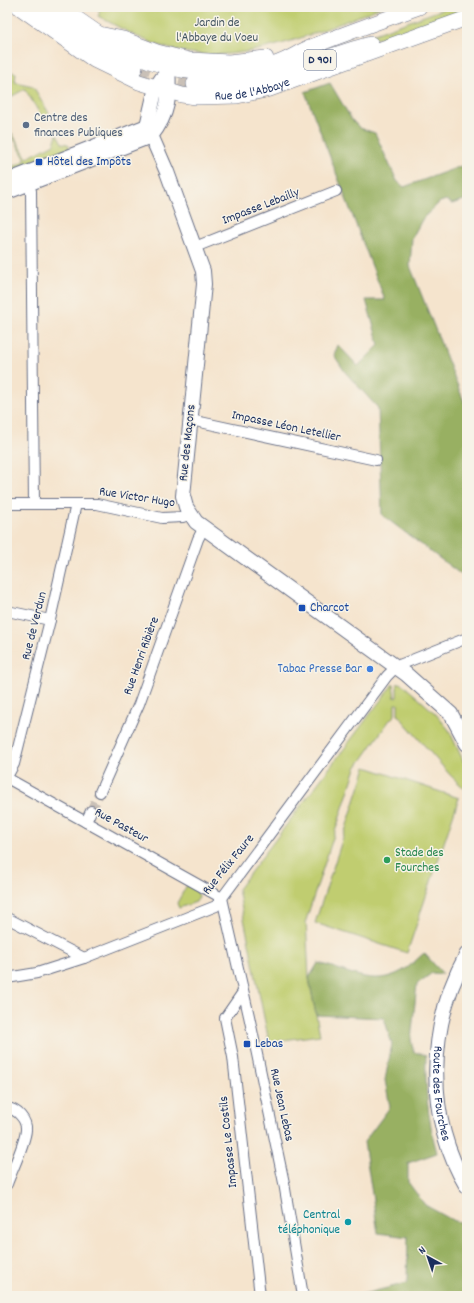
<svg xmlns="http://www.w3.org/2000/svg" width="474" height="1303" font-family="Dekko,sans-serif">
<style>
.green{fill:#c0cd6f;stroke:#6e7e66}
.forest{fill:#98b062;stroke:#5a7060}
.lines{fill:none;stroke-linecap:round;stroke-linejoin:round}
.street-tunnel{stroke:#c9c0b7;stroke-width:10;stroke-dasharray:10 5;stroke-linecap:butt}
.primary-tunnel{stroke:#c9c0b7;stroke-width:15;stroke-dasharray:15 8;stroke-linecap:butt}
.street-casing{stroke:#676e85;stroke-width:12}
.secondary-casing{stroke:#676e85;stroke-width:16}
.primary-casing{stroke:#676e85;stroke-width:16}
.street{stroke:#fff;stroke-width:10}
.secondary{stroke:#fff;stroke-width:14}
.primary{stroke:#fff;stroke-width:15}
.service-dot{fill:#5c6f8a;stroke:#f7f3e8;stroke-width:1.5}
.transit-dot{fill:#1a4fb4;stroke:#f7f3e8;stroke-width:1.5}
.shop-dot{fill:#3f7fe0;stroke:#f7f3e8;stroke-width:1.5}
.leisure-dot{fill:#2e9e5b;stroke:#f7f3e8;stroke-width:1.5}
.culture-dot{fill:#0f9aa8;stroke:#f7f3e8;stroke-width:1.5}
.labels{text-anchor:middle;dominant-baseline:central;stroke-width:3;stroke-linejoin:round;paint-order:stroke}
.shield{fill:#f7f3e8;stroke:#5d6a87;stroke-width:1}
.shield-label{font-size:12px;font-weight:bold;fill:#1b2f5e}
.park-label{font-size:13px;fill:#445662;stroke:#f7f3e8}
.street-label{font-size:13px;fill:#1b2f5e;stroke:#f7f3e8}
.service-label{font-size:13px;fill:#4e5e75;stroke:#f7f3e8;text-anchor:start}
.transit-label{font-size:13px;fill:#164399;stroke:#f7f3e8;text-anchor:start}
.shop-label{font-size:13px;fill:#366cbe;stroke:#f7f3e8;text-anchor:end}
.leisure-label{font-size:13px;fill:#27864d;stroke:#f7f3e8;text-anchor:start}
.culture-label{font-size:13px;fill:#0d838f;stroke:#f7f3e8;text-anchor:end}
</style>
<rect width="100%" height="100%" fill="#f7f3e8"/>
<filter id="ink" filterUnits="userSpaceOnUse"><feTurbulence type="fractalNoise" baseFrequency=".025" numOctaves="2"/><feDisplacementMap in="SourceGraphic" scale="8" xChannelSelector="R" yChannelSelector="G"/><feConvolveMatrix kernelMatrix="1 2 1 2 8 2 1 2 1" color-interpolation-filters="sRGB"/></filter>
<filter id="wash" filterUnits="userSpaceOnUse"><feTurbulence type="fractalNoise" baseFrequency=".012" numOctaves="4" result="noise"/><feDisplacementMap in="SourceGraphic" scale="16" xChannelSelector="R" yChannelSelector="G"/><feGaussianBlur stdDeviation="0.9" result="paint"/><feColorMatrix in="noise" values="0 0 0 0 0 0 0 0 0 0 0 0 0 0 0 0 0 1.4 0 .05"/><feComposite in="paint" operator="in"/></filter>
<g filter="url(#wash)">
<rect width="100%" height="100%" fill="#f5e4cd"/>
<!-- green -->
<g class="green">
<path d="M96,7H382C320,31 246,66 179,51C150,45 124,30 98,16L100,12Z"/>
<path d="M449,7H467V9L427,25L358,44V40Z"/>
<path d="M7,71L16,73L15,82L33,86L50,115L43,119L25,89L7,99Z"/>
<path d="M12,133L27,158L54,144L57,134L62,143L68,144L70,148L7,172V170L26,160L11,134Z"/>
<path d="M401,683L435,713L449,730L467,769V791L450,775L398,715V704H395V715L389,721L356,768L306,920L309,978L320,1035L269,1042L238,889L393,684L395,698L397,697V684Z"/>
<path d="M366,767L459,798L407,953L315,923Z"/>
<path d="M187,885L196,890L199,896L196,902L179,908L177,903Z"/>
</g>
<!-- forest -->
<g class="forest">
<path d="M330,83L352,120L360,128L375,133L397,181L404,187L467,164V199L452,204L446,200L440,202L423,218L412,238L410,266L467,409V579L382,515L378,408L345,372L334,355L338,345L358,366L379,345L366,300H385L305,92Z"/>
<path d="M424,953L443,974L432,973L417,984L411,1040L414,1052L426,1055C425,1089 428,1120 437,1153L408,1163V1182L425,1205L454,1221L467,1223V1296H355L407,1283L408,1237L378,1233L364,1142L390,1107L385,1080L392,1044L384,1018L316,1015L309,978L318,963C348,970 372,988 402,971C410,967 417,959 424,953Z"/>
</g>
</g>
<g filter="url(#ink)">
<g class="lines">
<!-- street-tunnel -->
<path class="street-tunnel" d="M91,811L100,792"/>
<!-- primary-tunnel -->
<path class="primary-tunnel" d="M135,68L171,80L194,84"/>
<defs>
<g id="street">
<path d="M28,183L31,191L34,504"/>
<path d="M195,247L336,191"/>
<path d="M191,420L376,460"/>
<path d="M7,504H97L162,518L183,517L189,514"/>
<path d="M7,611L50,620"/>
<path d="M7,777L14,764L50,620L76,504"/>
<path d="M7,778L222,898"/>
<path d="M100,792L139,704L198,539L204,527"/>
<path d="M86,822L91,811"/>
<path d="M222,898L249,1016L284,1183L303,1296"/>
<path d="M7,918L84,958"/>
<path d="M7,978L37,973L84,958L216,906L387,676L397,666L467,638"/>
<path d="M243,992L225,1018L233,1057L260,1296"/>
<path d="M7,1108C17,1109 27,1120 26,1130C25,1144 12,1170 7,1184"/>
</g>
<g id="secondary">
<path d="M147,126L167,172L203,271L204,284L183,496L186,507L196,522L406,674L451,714L467,744"/>
<path d="M147,126L156,87L162,78"/>
<path d="M7,181L147,126"/>
<path d="M7,192L151,136C169,114 170,95 168,68"/>
<path id="s1" d="M467,954C428,1024 424,1116 467,1187"/>
</g>
<g id="primary">
<path id="s2" d="M19,7L94,60L139,82L182,95L196,97L237,96L270,89L467,18"/>
<path d="M39,7L96,49L135,68"/>
<path d="M60,7L99,34L123,39L157,52L189,60L229,62L266,58"/>
<path d="M99,34C150,70 217,86 278,63C289,59 299,52 311,47C346,33 383,20 419,7"/>
<path d="M194,84C212,85 231,86 249,82C291,73 330,54 371,44"/>
</g>
</defs>
<!-- street casing -->
<use href="#street" class="street-casing"/>
<!-- secondary casing -->
<use href="#secondary" class="secondary-casing"/>
<!-- primary casing -->
<use href="#primary" class="primary-casing"/>
<!-- street -->
<use href="#street" class="street"/>
<!-- secondary -->
<use href="#secondary" class="secondary"/>
<!-- primary -->
<use href="#primary" class="primary"/>
</g>
</g>
<!-- markers -->
<circle class="service-dot" cx="26" cy="125" r="4"/>
<g class="transit-dot">
<rect x="35" y="158" width="8" height="8" rx="2"/>
<rect x="298" y="604" width="8" height="8" rx="2"/>
<rect x="243" y="1040" width="8" height="8" rx="2"/>
</g>
<circle class="shop-dot" cx="370" cy="669" r="4"/>
<circle class="leisure-dot" cx="387" cy="860" r="4"/>
<circle class="culture-dot" cx="348" cy="1222" r="4"/>
<g class="labels">
<!-- shield labels -->
<rect class="shield" x="304" y="50" width="32" height="20" rx="3"/>
<g class="shield-label">
<text x="320" y="60">D 901</text>
</g>
<!-- park labels -->
<g class="park-label">
<text x="217" y="23">Jardin de<tspan x="217" dy="15">l'Abbaye du Voeu</tspan></text>
</g>
<!-- street labels -->
<g class="street-label">
<text stroke="none"><textPath href="#s2" startOffset="258">Rue de l'Abbaye</textPath></text>
<text transform="translate(261 207) rotate(-21)">Impasse Lebailly</text>
<text transform="translate(286 427) rotate(12)">Impasse Léon Letellier</text>
<text transform="translate(188 443) rotate(-84)">Rue des Maçons</text>
<text transform="translate(137 498) rotate(9)">Rue Victor Hugo</text>
<text transform="translate(35 626) rotate(-76)">Rue de Verdun</text>
<text transform="translate(142 656) rotate(-70)">Rue Henri Ribière</text>
<text transform="translate(121 826) rotate(29)">Rue Pasteur</text>
<text transform="translate(229 865) rotate(-51)">Rue Félix Faure</text>
<text stroke="none"><textPath href="#s1" startOffset="145">Route des Fourches</textPath></text>
<text transform="translate(281 1105) rotate(78)">Rue Jean Lebas</text>
<text transform="translate(229 1142) rotate(-96)">Impasse Le Costils</text>
</g>
<!-- service labels -->
<g class="service-label">
<text x="34" y="118">Centre des<tspan x="34" dy="15">finances Publiques</tspan></text>
</g>
<!-- transit labels -->
<g class="transit-label">
<text x="47" y="162">Hôtel des Impôts</text>
<text x="310" y="608">Charcot</text>
<text x="255" y="1044">Lebas</text>
</g>
<!-- shop labels -->
<g class="shop-label">
<text x="362" y="669">Tabac Presse Bar</text>
</g>
<!-- leisure labels -->
<g class="leisure-label">
<text x="395" y="853">Stade des<tspan x="395" dy="15">Fourches</tspan></text>
</g>
<!-- culture labels -->
<g class="culture-label">
<text x="340" y="1215">Central<tspan x="340" dy="15">téléphonique</tspan></text>
</g>
</g>
<!-- margin -->
<rect width="474" height="1303" fill="none" stroke="#f7f3e8" stroke-width="24"/>
<!-- north arrow -->
<g transform="translate(428 1257) rotate(320)" stroke="#f7f3e8" stroke-width="3" paint-order="stroke">
<path d="M0-3L7 15L0 10L-7 15Z" fill="#1b2f5e"/>
<text y="-6" font-size="11" font-weight="bold" text-anchor="middle" fill="#1b2f5e">N</text>
</g>
</svg>
